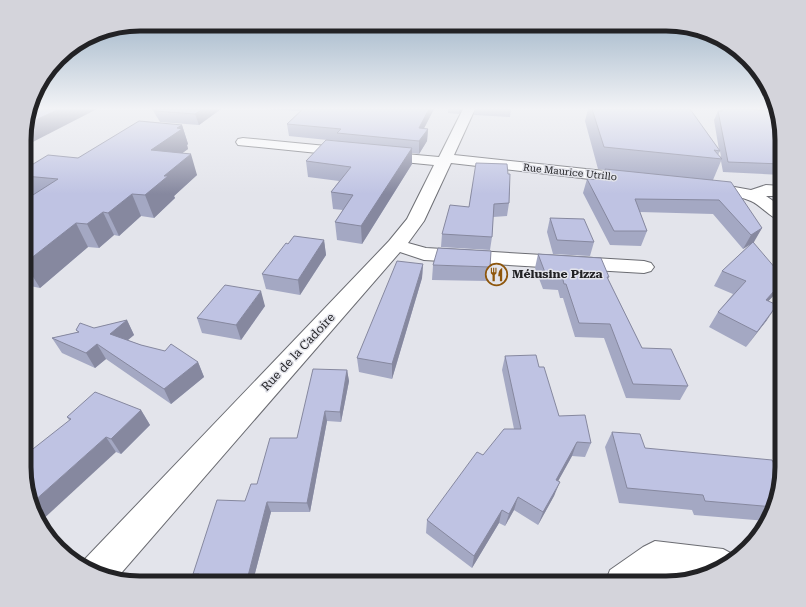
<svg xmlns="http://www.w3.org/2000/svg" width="806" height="607" font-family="'Roboto Serif',serif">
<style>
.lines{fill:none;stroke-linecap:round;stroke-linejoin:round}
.minor-casing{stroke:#6b6c72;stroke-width:2}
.minor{fill:#fff;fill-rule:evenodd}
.wall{fill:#a4a8c3;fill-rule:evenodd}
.shaded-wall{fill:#86889f}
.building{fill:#bfc3e3;stroke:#86889f}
.labels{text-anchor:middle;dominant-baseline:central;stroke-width:3;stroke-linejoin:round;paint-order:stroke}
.far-street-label{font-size:10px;fill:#222225;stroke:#e3e4eb}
.poi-label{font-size:12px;font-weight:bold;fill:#222225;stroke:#e3e4eb;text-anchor:start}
.street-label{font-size:12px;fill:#222225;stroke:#e3e4eb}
.rim{fill:none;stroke:#222225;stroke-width:5}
</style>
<rect width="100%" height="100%" fill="#e3e4eb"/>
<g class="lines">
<defs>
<g id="minor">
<path d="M463,109H475L454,155L633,174L639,176L641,179L639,182L633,184L451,163L424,221L408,243L426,248L644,261L651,263L654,267L651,271L644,273L424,260L400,252L116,579L96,574L82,565L83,561L389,241L407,219L434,165L383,160L378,159L376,156L378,153L383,152L439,157Z"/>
<path d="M243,138L347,148L352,149L354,152L352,155L347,156L238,145L236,142L238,139Z"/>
<path d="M707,182L751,190L766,185L782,186V196H766L782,207V221C770,218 762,206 751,201C735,194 718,194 701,190L699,187L701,184Z"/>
<path d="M655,541L723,549L736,556L717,571L680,580L660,577L653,583H605L610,570L643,547Z"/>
</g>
</defs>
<!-- minor casing -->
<use href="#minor" class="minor-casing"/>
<!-- minor -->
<use href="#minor" class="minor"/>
</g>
<!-- wall -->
<g class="wall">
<path d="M152,109H221L199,125L160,122Z"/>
<path d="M263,109H434L424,128L428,129L427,141L419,154L412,153V164L362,244L337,240L335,222L343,210L333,209L331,192L339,181L308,177L306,161L337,141L289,136L287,124L300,111Z"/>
<path d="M448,109H462L459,114L448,113Z"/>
<path d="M475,109H511L510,117L474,115Z"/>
<path d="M588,109H690L719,150L714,120L718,111H719L721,109H748L782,140V175L723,172L721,161L713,180L762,228L753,242L775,294L768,301L767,320L746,347L709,327L718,312L733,294L714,286L722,271L752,243L743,249L713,214L640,212L647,231L641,246L610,245L583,193L587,179L602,180L605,170L598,169L585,121ZM720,151L721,157L718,155Z"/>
<path d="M752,109H775V111Z"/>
<path d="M182,125L188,144L187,145L188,149L182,153L197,175L174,196L175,198L154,218L141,216L119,236L114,235L99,248L88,247L40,288L25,285V200L29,197H26L25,194V169L78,158Z"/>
<path d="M508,174L509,203L507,216L493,217L492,237L490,250L441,247L442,234L469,207Z"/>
<path d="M550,218L594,242L590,256L553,254L547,232Z"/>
<path d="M324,240L326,255L300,295L266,289L262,274L288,244Z"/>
<path d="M538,254L609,277L608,279L642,348L688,386L680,400L626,398L604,338L575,337L563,298H560L558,290L543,289L535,268Z"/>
<path d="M423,264L422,278L392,379L359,372L357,358Z"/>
<path d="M433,265L490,267L488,281L432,280Z"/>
<path d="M265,306L241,340L202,333L197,318Z"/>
<path d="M127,320L134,335L128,340L141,345L198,362L204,377L171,404L106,359L95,368L62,353L52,338L78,332L76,330L94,328Z"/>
<path d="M505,356L539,367L559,416L591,443L585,457L572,456L558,481L554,496L538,525L514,510L505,526L499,523L472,568L426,533L427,520L483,455L514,429L502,370Z"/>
<path d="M347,370L349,381L341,422L327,421L310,512H271L254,577L197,580L193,574L257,484L297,438Z"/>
<path d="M141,410L150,425L121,454L116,452L69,420L67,417Z"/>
<path d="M612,432L645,448L781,477L773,512L767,521L694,515L692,510L619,503L605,447Z"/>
</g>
<!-- shaded-wall -->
<g class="shaded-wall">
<path d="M59,109H97L25,146V125Z"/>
<path d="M203,109H221L199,125L195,114Z"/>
<path d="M429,109H434L418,140L419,128Z"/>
<path d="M459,109H462L459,114Z"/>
<path d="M182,125L188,144L187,145L188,149L158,171L151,150L177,128Z"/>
<path d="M428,129L427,141L419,154V141Z"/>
<path d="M412,148V164L362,244L361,226Z"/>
<path d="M191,154L197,175L174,196L175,198L154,218L145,195L164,176Z"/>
<path d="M132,194L141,216L119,236L108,213Z"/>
<path d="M103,212L114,235L99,248L87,224Z"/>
<path d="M76,223L88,247L40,288L25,264V263Z"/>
<path d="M762,228L754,242L743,249L751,235Z"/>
<path d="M324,240L326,255L300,295L298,280Z"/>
<path d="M423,264L422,278L392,379V364Z"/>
<path d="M782,282V283L775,294L756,315L766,300Z"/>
<path d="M261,291L265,306L241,340L236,325Z"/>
<path d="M777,305L767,320L746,347L757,332Z"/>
<path d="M127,320L134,335L118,348L110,334Z"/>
<path d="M97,344L106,359L95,368L86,353Z"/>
<path d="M198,362L204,377L171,404L164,389Z"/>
<path d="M347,370L349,381L341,422L340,412Z"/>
<path d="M141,410L150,425L121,454L111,439Z"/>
<path d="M325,411L327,421L310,512L307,503Z"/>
<path d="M106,437L116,452L39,523L36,519L32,503Z"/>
<path d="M577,442L572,456L551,494L556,480Z"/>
<path d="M560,482L554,496L538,525L543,512Z"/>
<path d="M518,497L514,510L505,526L509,514Z"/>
<path d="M267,502L271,512L254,577L257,583H251L248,576Z"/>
<path d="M502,510L499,523L472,568L474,556Z"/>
</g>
<!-- building -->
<g class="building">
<path d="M30,109H59L25,125Z"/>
<path d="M155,109H203L195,114L156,111Z"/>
<path d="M303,109H429L419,128L428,129L419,141L337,133L341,129L287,124Z"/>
<path d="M592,109H690L720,151L714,150L722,159L604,147Z"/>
<path d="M722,109H748L776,112L782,140V164L728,162L718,111H722Z"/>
<path d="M139,121L182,125L177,128L182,129L151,150L191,154L164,176H168L145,195L132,194L108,213L103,212L87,224L76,223L25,263V200L58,179L25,176V169L48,155L78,158Z"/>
<path d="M326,140L412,148L361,226L335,222L353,195L331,192L351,167L306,161Z"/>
<path d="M476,163L507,164L508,174H510L509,203L494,204L492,237L442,234L450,205L469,207Z"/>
<path d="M605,169L731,182L762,228L751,235L719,200L635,199L647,231H614L587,179L613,180L607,174Z"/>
<path d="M550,218L584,219L594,242L557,240Z"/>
<path d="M294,236L324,240L298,280L262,274L286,243L288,244Z"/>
<path d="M753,242L782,276V282L766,300L777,305L757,332L718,312L746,281L722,271Z"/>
<path d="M438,248L491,251L490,267L433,265Z"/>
<path d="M538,254L601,258L609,277H607L642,348L671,349L688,386L633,384L610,324L579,323L566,284H564L562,276L546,275Z"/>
<path d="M397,261L423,264L392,364L357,358Z"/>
<path d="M225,285L261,291L236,325L197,318Z"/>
<path d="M127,320L110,334L141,345L165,351L171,344L198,362L164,389L97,344L86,353L52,338L79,332L76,330L80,323L94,328Z"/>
<path d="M536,355L539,367H544L559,416L585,415L591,443L577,442L556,480L560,482L543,512L518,497L509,514L502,510L474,556L427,520L477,452L483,455L504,429H521L505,356Z"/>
<path d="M313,369L347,370L340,412L325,411L307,503L267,502L248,576H253L252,583H196L199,574H193L217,500L245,501L251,484H257L270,438H297Z"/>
<path d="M95,392L141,410L111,439L106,437L32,503L24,475V456L71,419L67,417Z"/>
<path d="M612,432L640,434L645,448L772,460L781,477L774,507L705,501L703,495L627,488Z"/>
</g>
<!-- sky -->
<linearGradient id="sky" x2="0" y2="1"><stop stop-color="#97aec3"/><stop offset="0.56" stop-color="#f2f3f6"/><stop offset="1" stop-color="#f2f3f6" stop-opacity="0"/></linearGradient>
<rect width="806" height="194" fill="url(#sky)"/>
<!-- icons -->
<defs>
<symbol id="restaurant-ring" viewBox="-11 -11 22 22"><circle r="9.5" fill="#e3e4eb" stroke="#8e560c" stroke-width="1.5"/><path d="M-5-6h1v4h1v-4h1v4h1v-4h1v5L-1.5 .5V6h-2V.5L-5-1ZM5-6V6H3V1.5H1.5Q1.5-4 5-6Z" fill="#8e560c"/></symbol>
</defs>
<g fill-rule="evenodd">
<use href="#restaurant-ring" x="484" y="262" width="25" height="25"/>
</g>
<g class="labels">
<!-- far-street labels -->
<g class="far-street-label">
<text transform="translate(570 172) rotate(6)">Rue Maurice Utrillo</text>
</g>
<!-- poi labels -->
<g class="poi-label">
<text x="512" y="274">Mélusine Pizza</text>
</g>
<!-- street labels -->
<g class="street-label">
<text transform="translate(298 352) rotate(-47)">Rue de la Cadoire</text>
</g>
</g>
<!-- crop -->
<path d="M0 0H806V607H0ZM140 31H666A109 109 0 0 1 775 140V467A109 109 0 0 1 666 576H140A109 109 0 0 1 31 467V140A109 109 0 0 1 140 31Z" fill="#d4d4db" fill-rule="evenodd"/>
<path class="rim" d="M140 31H666A109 109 0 0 1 775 140V467A109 109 0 0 1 666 576H140A109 109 0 0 1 31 467V140A109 109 0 0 1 140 31Z"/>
</svg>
